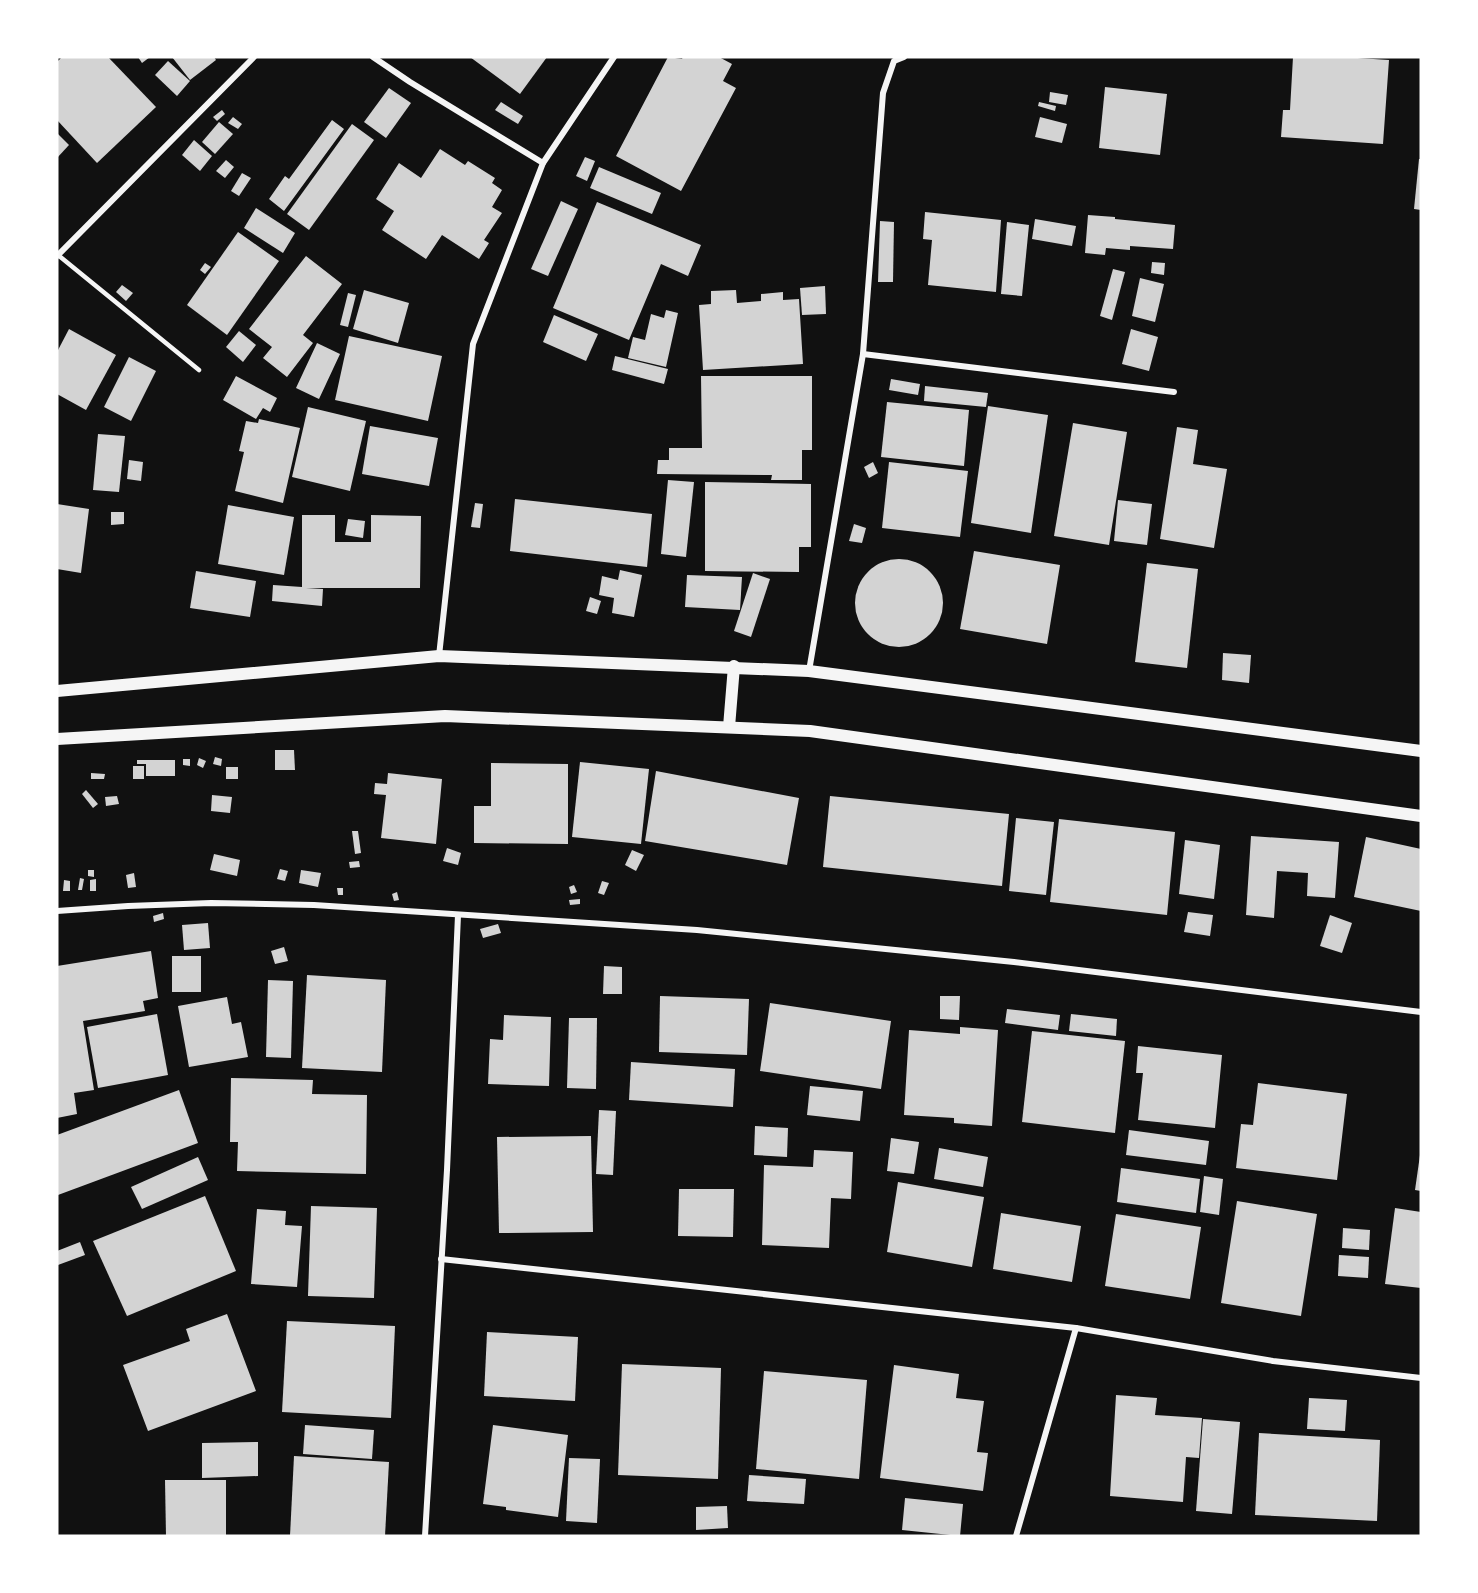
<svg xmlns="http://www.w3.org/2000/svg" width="1478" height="1593" font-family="Arial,sans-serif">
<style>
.building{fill:#d3d3d3}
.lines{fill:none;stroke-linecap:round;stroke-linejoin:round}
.service{stroke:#f5f5f5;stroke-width:4.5}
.minor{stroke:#f5f5f5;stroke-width:6}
.secondary{stroke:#f5f5f5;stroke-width:12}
</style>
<rect width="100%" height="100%" fill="#111"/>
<!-- building -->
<g class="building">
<path d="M62,57H108L156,107L97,163L57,120V62Z"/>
<path d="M138,57H150L142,63Z"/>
<path d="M172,57H214L216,60L190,80Z"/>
<path d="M470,57H547L520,94Z"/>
<path d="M668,57L682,59L683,57H719L732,64L723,81L736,88L681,191L616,156Z"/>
<path d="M1293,57H1342L1389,60L1383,144L1281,137L1283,110H1290Z"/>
<path d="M168,61L190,81L177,96L155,75Z"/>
<path d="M1105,87L1167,94L1160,155L1099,148Z"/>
<path d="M389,88L411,103L386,138L364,122Z"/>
<path d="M1050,92L1068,95L1066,105L1049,102Z"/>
<path d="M501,102L523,116L518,124L495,110Z"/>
<path d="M1039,102L1056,106L1055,111L1038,106Z"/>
<path d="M222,110L225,114L217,121L213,117Z"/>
<path d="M233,117L242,124L238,129L228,123Z"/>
<path d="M1040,117L1067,124L1062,143L1035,137Z"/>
<path d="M332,120L344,129L284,211L269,199L285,176L289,179Z"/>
<path d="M219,122L233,134L215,154L202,142Z"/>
<path d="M352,124L374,140L309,230L287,214Z"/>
<path d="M57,133L69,145L57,158Z"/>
<path d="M194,140L212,156L200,171L182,155Z"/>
<path d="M440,149L465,165L468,161L495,178L492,183L502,190L492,207L502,213L484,240L489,243L479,259L442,235L426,259L382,230L394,211L376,199L399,163L421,178Z"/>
<path d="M585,157L595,161L587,181L576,176Z"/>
<path d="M1419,159H1421V210L1414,209Z"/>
<path d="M226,160L234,167L225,178L216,171Z"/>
<path d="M599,167L661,193L652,214L590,188Z"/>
<path d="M242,173L251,178L239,196L231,191Z"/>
<path d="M561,201L578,209L548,276L531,269Z"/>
<path d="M597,202L701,245L688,276L661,264L629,340L553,308Z"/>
<path d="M256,208L295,233L283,253L244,228Z"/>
<path d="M925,212L1001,220L996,292L928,285L932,240L923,239Z"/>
<path d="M1088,215L1115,217V219L1175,225L1173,249L1130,246V250L1106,248L1105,255L1085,253Z"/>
<path d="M1035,219L1076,226L1072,246L1032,239Z"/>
<path d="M880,221L894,222L893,282H878Z"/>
<path d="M1007,222L1029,225L1022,296L1001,294Z"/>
<path d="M238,232L279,261L227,335L187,305Z"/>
<path d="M306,256L342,284L303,335L313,343L287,377L263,358L272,347L249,329Z"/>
<path d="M1152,262L1165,263L1164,275L1151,273Z"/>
<path d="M205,263L211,267L205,274L200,270Z"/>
<path d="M1113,269L1125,272L1112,320L1100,316Z"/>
<path d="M1140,278L1164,284L1155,322L1132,316Z"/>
<path d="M122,285L133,293L126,301L116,292Z"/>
<path d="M825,286L826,314L802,315L800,288Z"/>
<path d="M364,290L409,303L398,343L353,329Z"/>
<path d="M736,290L737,303L761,301V294L783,292V300L799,299L803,364L703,370L699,305L711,304V291Z"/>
<path d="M348,293L356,295L348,327L340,325Z"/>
<path d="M666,310L678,313L666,367L628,358L633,337L645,340L651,314L664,318Z"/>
<path d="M554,315L598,334L586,361L543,342Z"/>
<path d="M69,329L116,355L86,410L57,394V352Z"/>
<path d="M1131,329L1158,337L1149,371L1122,364Z"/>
<path d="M239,331L256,345L243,362L226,347Z"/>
<path d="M349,336L442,356L428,421L335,400Z"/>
<path d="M317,343L340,354L319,399L296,388Z"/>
<path d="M615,356L668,369L664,384L612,370Z"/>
<path d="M129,357L156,371L131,421L104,407Z"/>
<path d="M236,376L277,398L270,412L263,408L256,419L223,400Z"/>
<path d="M701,376H812V450H802V480H771L772,475L657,474L658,460H669V448H702Z"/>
<path d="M891,379L920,384L918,395L889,390Z"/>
<path d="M925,386L988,393L986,407L924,401Z"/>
<path d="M887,402L969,410L964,466L881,457Z"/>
<path d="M988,406L1048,415L1031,533L971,523Z"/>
<path d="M308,407L366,421L350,491L292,477Z"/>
<path d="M259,419L300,428L283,503L235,491L244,452L239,451L246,421L258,423Z"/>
<path d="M1073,423L1127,432L1109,545L1054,536Z"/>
<path d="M370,426L438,438L429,486L362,474Z"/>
<path d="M1177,427L1198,430L1193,464L1227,469L1214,548L1160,539Z"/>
<path d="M98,434L125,436L119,492L93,490Z"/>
<path d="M129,460L143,462L141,481L127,479Z"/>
<path d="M873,462L878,473L869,478L864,467Z"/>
<path d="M889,462L968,471L960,537L882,528Z"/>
<path d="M668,480L694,482L686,557L661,554Z"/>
<path d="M705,482L811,484V547H799V572L705,571Z"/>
<path d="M515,499L652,514L647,567L510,551Z"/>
<path d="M1118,500L1152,504L1147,545L1114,541Z"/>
<path d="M475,503L483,504L480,528L471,527Z"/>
<path d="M57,504L89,509L81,573L57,569Z"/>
<path d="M228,505L294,517L284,575L218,564Z"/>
<path d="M111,512H124V524L111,525Z"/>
<path d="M302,515H335V542H371V515L421,516L420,588H306L323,589L322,606L272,601L273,585L302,587Z"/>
<path d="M348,519L365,521L363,538L345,535Z"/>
<path d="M854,524L866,528L862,543L849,541Z"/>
<path d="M974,551L1060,565L1047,644L960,629Z"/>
<circle cx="899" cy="603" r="44"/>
<path d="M1147,563L1198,569L1187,668L1135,662Z"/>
<path d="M620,570L642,575L634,617L612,613L614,598L599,595L602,576L618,580Z"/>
<path d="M196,571L256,581L250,617L190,608Z"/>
<path d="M753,573L770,579L751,637L734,631Z"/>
<path d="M687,575L742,577L740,610L685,607Z"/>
<path d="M590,597L601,601L597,614L586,611Z"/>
<path d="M1223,653L1251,655L1249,683L1222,680Z"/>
<path d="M275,750H294L295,770H275Z"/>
<path d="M215,757L222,759L221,766L213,764Z"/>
<path d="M199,758L206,761L203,768L197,765Z"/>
<path d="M183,759H190V766L183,765Z"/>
<path d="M137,760H175V776H146V764H137Z"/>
<path d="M580,762L649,769L641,844L572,837Z"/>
<path d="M491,763L568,764V844L474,843V806H491Z"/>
<rect x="133" y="766" width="11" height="13"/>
<rect x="226" y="767" width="12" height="12"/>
<path d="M656,771L799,798L787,865L645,841Z"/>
<path d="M91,773L105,774L104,779H91Z"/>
<path d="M388,773L442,779L436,844L381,838L386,795L374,794L375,783L387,784Z"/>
<path d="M86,790L98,804L93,808L82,794Z"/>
<path d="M212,795L232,797L230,813L211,811Z"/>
<path d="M117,796L119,804L106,806L105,797Z"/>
<path d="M830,796L1009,814L1002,886L823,867Z"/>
<path d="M1016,818L1054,822L1046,895L1009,891Z"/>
<path d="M1059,819L1175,832L1167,915L1050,902Z"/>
<path d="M352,831H358L361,853L355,854Z"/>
<path d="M1251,836L1339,842L1335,898L1307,896L1308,873L1277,871L1274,918L1246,915Z"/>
<path d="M1366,837L1421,849V911L1354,897Z"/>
<path d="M1185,840L1220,845L1214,899L1179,894Z"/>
<path d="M447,848L461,853L458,865L443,861Z"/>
<path d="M632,850L644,855L636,871L625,865Z"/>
<path d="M214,854L240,860L237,876L210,870Z"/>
<path d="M359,861L360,867L350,868L349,862Z"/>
<path d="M280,869L288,871L285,881L277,879Z"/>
<path d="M88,870H94V877L88,876Z"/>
<path d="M301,870L321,873L318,887L299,883Z"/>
<path d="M134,873L136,887L128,888L126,875Z"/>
<path d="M80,878L84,879L82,890H78Z"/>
<path d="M96,879V891H90V880Z"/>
<path d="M64,880L70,881V891H63Z"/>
<path d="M602,881L609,883L604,895L598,893Z"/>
<path d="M574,885L577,892L571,894L569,887Z"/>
<path d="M337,888H343V895H338Z"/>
<path d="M397,892L399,900L394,901L392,894Z"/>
<path d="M580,899V904L570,905L569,900Z"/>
<path d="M1188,912L1213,915L1210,936L1184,932Z"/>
<path d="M163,913L164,919L154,922L153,916Z"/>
<path d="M1330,915L1352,923L1342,953L1320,946Z"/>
<path d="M208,923L210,948L184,950L182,925Z"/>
<path d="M498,924L501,933L483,938L480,929Z"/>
<path d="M284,947L288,961L275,964L271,951Z"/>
<path d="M151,951L158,998L143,1001L145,1011L83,1021L94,1090L74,1093L77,1114L57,1118V966Z"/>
<rect x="172" y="956" width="29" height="36"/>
<path d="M604,966L622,967V994H603Z"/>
<path d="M307,975L386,980L382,1072L302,1068Z"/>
<path d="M268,980L293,981L291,1058L266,1057Z"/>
<path d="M660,996L749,999L747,1055L659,1052Z"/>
<path d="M940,996H960L959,1020L940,1019Z"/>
<path d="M227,997L232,1024L241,1022L248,1057L189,1067L178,1006Z"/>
<path d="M770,1003L891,1021L881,1089L760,1071Z"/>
<path d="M1007,1009L1060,1015L1058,1030L1005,1023Z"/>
<path d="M157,1014L168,1075L98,1088L87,1027Z"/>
<path d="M1071,1014L1117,1019L1116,1036L1069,1031Z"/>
<path d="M504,1015L551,1017L549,1086L488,1084L490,1039L503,1040Z"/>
<path d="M569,1018H597L596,1089L567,1088Z"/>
<path d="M960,1027L998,1030L992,1126L954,1123V1118L904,1115L909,1030L960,1034Z"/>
<path d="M1032,1031L1125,1041L1115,1133L1022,1122Z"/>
<path d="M1138,1046L1222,1055L1215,1128L1138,1120L1143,1073H1136Z"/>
<path d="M631,1062L735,1069L733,1107L629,1100Z"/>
<path d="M231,1078L313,1080L312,1094L367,1095L366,1174L237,1171L238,1142H230Z"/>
<path d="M1258,1083L1347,1094L1337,1180L1236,1168L1241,1124L1253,1125Z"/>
<path d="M810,1086L863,1091L860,1121L807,1115Z"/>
<path d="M179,1090L198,1143L58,1195L57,1135Z"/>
<path d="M599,1110L616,1111L613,1175L596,1174Z"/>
<path d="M755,1126L788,1128L787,1157L754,1155Z"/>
<path d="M1129,1130L1209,1141L1206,1165L1126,1155Z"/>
<path d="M591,1136L593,1232L499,1233L497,1137Z"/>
<path d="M891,1138L919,1142L914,1174L887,1171Z"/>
<path d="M939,1148L988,1157L983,1187L934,1179Z"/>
<path d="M814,1150L853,1152L851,1199L831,1198L829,1248L762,1245L764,1165L813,1167Z"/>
<path d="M1420,1155H1421V1191L1415,1190Z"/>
<path d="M198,1157L208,1180L142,1209L131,1187Z"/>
<path d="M1121,1168L1200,1179L1196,1213L1117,1202Z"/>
<path d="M1204,1176L1223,1179L1219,1215L1200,1212Z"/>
<path d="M898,1182L984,1197L972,1267L887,1252Z"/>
<path d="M679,1189H734L733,1237L678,1236Z"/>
<path d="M205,1196L236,1271L127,1316L93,1241Z"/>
<path d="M1237,1201L1317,1214L1301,1316L1221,1303Z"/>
<path d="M311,1206L377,1208L374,1298L308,1296Z"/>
<path d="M1395,1208L1421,1212V1288L1385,1284Z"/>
<path d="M257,1209L286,1211L285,1225L302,1226L297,1287L251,1284Z"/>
<path d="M1001,1213L1081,1226L1072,1282L993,1269Z"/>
<path d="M1116,1214L1201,1227L1190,1299L1105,1286Z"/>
<path d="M1343,1228L1370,1230L1369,1250L1342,1248Z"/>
<path d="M80,1242L85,1255L58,1265L57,1251Z"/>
<path d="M1339,1255L1369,1257L1368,1278L1338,1276Z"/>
<path d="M227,1314L256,1391L148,1431L123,1365L190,1341L186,1329Z"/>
<path d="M287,1321L395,1326L391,1418L282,1412Z"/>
<path d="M487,1332L578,1337L575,1401L484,1396Z"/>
<path d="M622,1364L721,1368L718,1479L618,1475Z"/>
<path d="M894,1365L959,1374L956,1398L984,1401L977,1452L988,1453L983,1491L880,1478Z"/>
<path d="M764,1371L867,1380L859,1479L756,1469Z"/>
<path d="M1116,1395L1157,1398L1155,1415L1202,1418L1199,1458L1186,1457L1183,1502L1110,1496Z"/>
<path d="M1309,1398L1347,1400L1345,1431L1307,1429Z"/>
<path d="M1203,1419L1240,1422L1232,1514L1196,1511Z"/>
<path d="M305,1425L374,1430L372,1459L303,1454Z"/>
<path d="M493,1425L568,1435L558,1517L506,1510V1507L483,1504Z"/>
<path d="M1259,1433L1380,1440L1377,1521L1255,1515Z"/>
<path d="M258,1442V1476L202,1478V1443Z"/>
<path d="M294,1456L389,1462L385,1536H290Z"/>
<path d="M569,1458L600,1459L597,1523L566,1521Z"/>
<path d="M749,1475L806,1479L804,1504L747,1501Z"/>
<path d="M165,1480H226V1536H166Z"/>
<path d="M905,1498L963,1504L960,1536L902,1530Z"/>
<path d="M727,1506L728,1528L696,1530V1507Z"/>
</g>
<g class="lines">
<!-- service -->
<path class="service" d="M58,255L199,370"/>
<!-- minor -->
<g class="minor">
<path d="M373,57L410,82L543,163"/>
<path d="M57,256L254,57"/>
<path d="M863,354L1174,392"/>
<path d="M439,656L473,344L543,163L614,57"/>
<path d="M809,671L863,354L883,93L894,61L904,57"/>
<path d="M57,911L128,906L211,903L314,905L697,930L1014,962L1421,1012"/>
<path d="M441,1259L1076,1328L1273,1361L1421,1378"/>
<path d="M425,1536L447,1170L458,915"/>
<path d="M1016,1536L1076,1328"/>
</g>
<!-- secondary -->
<g class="secondary">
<path d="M57,691L439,656L809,671L1421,751"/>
<path d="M729,727L734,666"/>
<path d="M57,739L445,716L810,731L1421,816"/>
</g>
</g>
<!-- border -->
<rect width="1478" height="1593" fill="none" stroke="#ffffff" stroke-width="117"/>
</svg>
